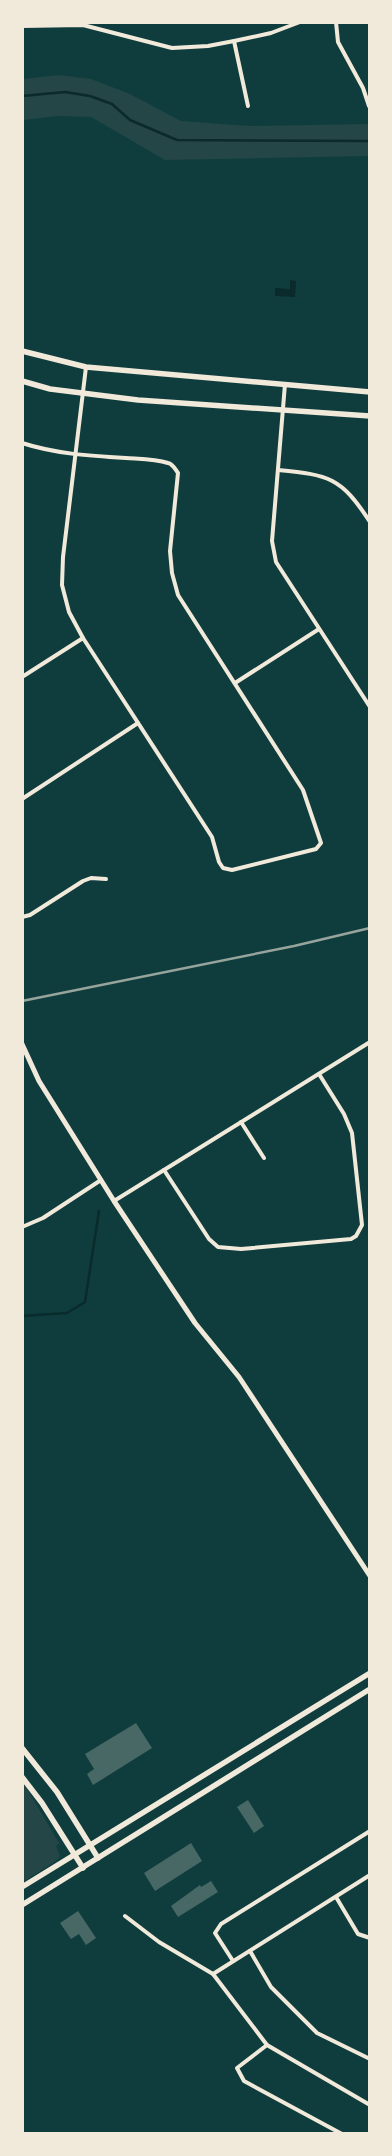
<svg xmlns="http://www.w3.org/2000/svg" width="392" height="2156" font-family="Helvetica,sans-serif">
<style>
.green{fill:#244646}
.water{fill:#0a2a2b}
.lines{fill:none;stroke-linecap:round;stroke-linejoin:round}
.stream{stroke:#0a2a2b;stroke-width:2.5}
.building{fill:#486865}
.minor{stroke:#f1e9da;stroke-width:4}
.tertiary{stroke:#f1e9da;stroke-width:5}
.secondary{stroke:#f1e9da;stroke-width:5.5}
.rail{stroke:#97a49c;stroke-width:2.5}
</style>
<rect width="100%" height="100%" fill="#0f3d3e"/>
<!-- green -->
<g class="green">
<path d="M59,75L91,79L130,94L181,121L249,126L369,124V156L165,160L91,117L58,116L23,120V79Z"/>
<path d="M23,1782L59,1843L56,1846L60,1856L56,1861L23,1882Z"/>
</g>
<!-- water -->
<path class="water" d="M290,280L296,281L295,297L275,296V288L290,289Z"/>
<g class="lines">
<!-- stream -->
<g class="stream">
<path d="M22,96L65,92L90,96L112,104L130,120L177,140L370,141"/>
<path d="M22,1316L67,1313L85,1302L99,1211"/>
</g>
</g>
<!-- building -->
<g class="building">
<path d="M136,1723L152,1748L93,1785L87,1774L94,1769L85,1754Z"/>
<path d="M248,1800L264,1826L254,1833L237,1807Z"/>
<path d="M191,1843L202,1861L155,1891L144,1873Z"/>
<path d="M211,1881L218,1892L178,1917L171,1906L200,1885L201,1887Z"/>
<path d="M78,1911L96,1938L86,1945L79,1934L71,1939L60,1923Z"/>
</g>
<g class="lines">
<!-- minor -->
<g class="minor">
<path d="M336,22L338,42L363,88L369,106"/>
<path d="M22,26L83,25L172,48L208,46L234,41L271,33L300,22"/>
<path d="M234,41L248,106"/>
<path d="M285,384L272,541L276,562L370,707"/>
<path d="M22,443C56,454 91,456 126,458C139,459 155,459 168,463C173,464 175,469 178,473L170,551L172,573L178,595L303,790L321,843L316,849L232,870L223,868L219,862L212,837L83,638L69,612L62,585L63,557L86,367"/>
<path d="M278,470C329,475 341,477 370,522"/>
<path d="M22,677L83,638"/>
<path d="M235,683L319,629"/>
<path d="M22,799L138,723"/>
<path d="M22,917L30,915L83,881L91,878L106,879"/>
<path d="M241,1122L264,1158"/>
<path d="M164,1170L209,1239L218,1247L241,1249L351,1239L356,1236L362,1225L352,1133L344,1114L319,1074"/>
<path d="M114,1201L370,1042"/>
<path d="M22,1227L43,1218L101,1180"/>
<path d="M336,1897L358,1934L370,1938"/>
<path d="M125,1916L159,1942L213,1974L267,2045L370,2105"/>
<path d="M250,1951L271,1987L317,2033L370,2059"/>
<path d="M233,1961L215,1933L221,1924L370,1831"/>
<path d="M213,1974L370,1875"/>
<path d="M267,2045L237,2068L244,2081L342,2134"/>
</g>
<!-- tertiary -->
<path class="tertiary" d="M22,1044L39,1081L114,1201L195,1323L239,1377L370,1576"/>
<!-- secondary -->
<g class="secondary">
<path d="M22,351L86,367L370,392"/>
<path d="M22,381L50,389L138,400L370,416"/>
<path d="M22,1748L57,1792L98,1858"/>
<path d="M22,1777L42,1803L83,1868"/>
<path d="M22,1887L370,1673"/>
<path d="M22,1905L370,1689"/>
</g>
<!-- rail -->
<path class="rail" d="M22,1001L294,946L370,928"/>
</g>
<!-- border -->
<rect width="392" height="2156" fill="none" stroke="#f1e9da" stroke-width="48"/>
</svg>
